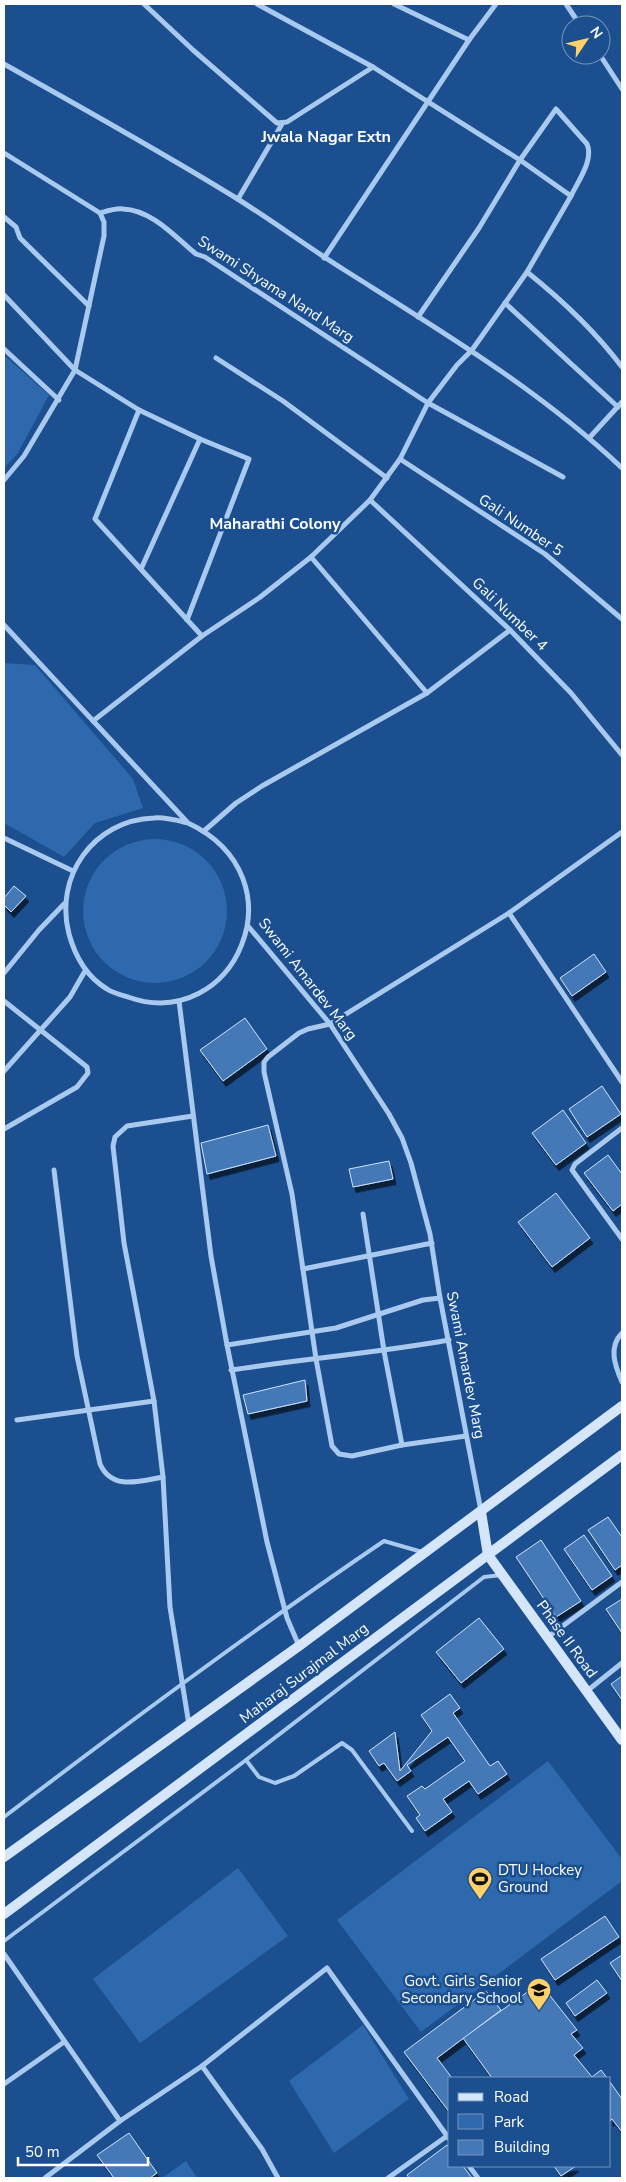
<svg xmlns="http://www.w3.org/2000/svg" width="626" height="2182" font-family="'Nunito Sans',sans-serif">
<style>
.green{fill:#2e69ad}
.building{fill:#4478b7;stroke:#cfe3fa;filter:url(#shadow)}
.lines{fill:none;stroke-linecap:round;stroke-linejoin:round}
.lane{stroke:#a9c9ee;stroke-width:4}
.street{stroke:#a9c9ee;stroke-width:5}
.secondary{stroke:#d6e6fa;stroke-width:10}
.labels{text-anchor:middle;dominant-baseline:central;stroke-width:5;stroke-linejoin:round;paint-order:stroke}
.street-label{font-size:15px;fill:#fff;stroke:#1b4f8f}
.poi-label{font-size:15px;fill:#fff;stroke:#1b4f8f;text-anchor:start}
.neighbourhood-label{font-size:16px;font-weight:bold;fill:#fff;stroke:#1b4f8f}
</style>
<defs>
<filter id="shadow"><feDropShadow dx="3" dy="5.5" stdDeviation="0" flood-color="#0009"/></filter>
</defs>
<rect width="100%" height="100%" fill="#1b4f8f"/>
<!-- green -->
<g class="green">
<path d="M4,355L49,395L18,453L4,468Z"/>
<path d="M4,663L35,665L133,779L143,808L95,823L64,857L4,823Z"/>
<circle cx="155" cy="911" r="72"/>
<path d="M548,1761L622,1859V1881L421,2032L337,1920Z"/>
<path d="M238,1868L288,1936L140,2043L93,1979Z"/>
<path d="M363,2025L409,2099L334,2153L289,2081Z"/>
<path d="M186,2161L197,2178H162Z"/>
</g>
<!-- building -->
<g class="building">
<path d="M14,886L26,896L11,912L4,905V898Z"/>
<path d="M594,954L606,972L572,996L560,978Z"/>
<path d="M245,1018L267,1049L223,1081L200,1050Z"/>
<path d="M602,1086L621,1114L587,1137L569,1109Z"/>
<path d="M563,1110L586,1143L556,1165L532,1133Z"/>
<path d="M268,1125L276,1156L207,1174L201,1143Z"/>
<path d="M608,1155L622,1174V1204L613,1211L584,1173Z"/>
<path d="M389,1161L393,1179L353,1187L349,1169Z"/>
<path d="M556,1193L590,1238L552,1267L518,1222Z"/>
<path d="M305,1380L307,1401L248,1414L243,1395Z"/>
<path d="M608,1517L622,1537V1565L615,1570L588,1530Z"/>
<path d="M584,1535L612,1576L592,1590L564,1549Z"/>
<path d="M541,1540L581,1601L556,1617L516,1557Z"/>
<path d="M622,1599V1633L606,1609Z"/>
<path d="M479,1618L504,1649L461,1683L436,1652Z"/>
<path d="M622,1676V1700L611,1684Z"/>
<path d="M450,1694L460,1708L453,1713L490,1766L498,1761L507,1774L478,1794L469,1781L443,1799L452,1812L425,1831L416,1818L420,1815L407,1796L422,1786L425,1789L465,1761L448,1737L407,1765L411,1771L397,1781L384,1763L379,1766L369,1751L395,1732L400,1771L432,1731L421,1715Z"/>
<path d="M605,1916L619,1937L555,1980L541,1959Z"/>
<path d="M622,1955V1981L610,1963Z"/>
<path d="M597,1980L607,1993L575,2016L566,2003Z"/>
<path d="M540,1983L577,2030L571,2034L583,2048L574,2055L592,2077L601,2070L607,2078H492L463,2038Z"/>
<path d="M486,1991L501,2010L437,2058L452,2078H450V2113L404,2052Z"/>
<path d="M610,2082L622,2099V2132L612,2119L610,2121Z"/>
<path d="M129,2133L157,2173L150,2178H114L97,2155Z"/>
<path d="M447,2145L450,2148V2166H463L472,2178H409L407,2175Z"/>
<path d="M554,2166H576L561,2176Z"/>
</g>
<g class="lines">
<!-- lane -->
<g class="lane">
<path d="M246,1760L259,1777L275,1783L294,1776L342,1743L352,1750L412,1831"/>
<path d="M4,1817C129,1722 254,1629 384,1541L422,1552"/>
<path d="M4,1941L246,1760L484,1577L502,1575"/>
</g>
<!-- street -->
<g class="street">
<path d="M257,4L373,67"/>
<path d="M394,4L469,40"/>
<path d="M566,4L580,25"/>
<path d="M600,55L622,89"/>
<path d="M4,64C82,108 160,151 236,198C273,221 309,248 346,271C441,331 540,390 622,468"/>
<path d="M4,153L100,213C107,211 116,208 123,209C152,210 175,237 196,254L205,257L428,403L563,477"/>
<path d="M238,199L282,124"/>
<path d="M4,217L16,227L20,238L89,306"/>
<path d="M324,258L469,40L496,4"/>
<path d="M527,272C562,300 595,331 622,367"/>
<path d="M4,295L75,370L139,410L200,439L249,459L187,620"/>
<path d="M505,303L618,407"/>
<path d="M418,317L479,228L520,160L556,109L587,144C594,160 578,181 571,196"/>
<path d="M4,349L59,400"/>
<path d="M216,358L283,401L387,478"/>
<path d="M139,410L95,519L202,636"/>
<path d="M590,437L622,402"/>
<path d="M400,459L545,554L622,619"/>
<path d="M4,480L24,456L75,370L104,236V222L100,213"/>
<path d="M370,500L510,630L571,693L622,755"/>
<path d="M311,557L427,693"/>
<path d="M141,569L200,439"/>
<path d="M4,625L188,823C305,878 234,1035 128,997C121,995 113,993 107,989C87,977 75,956 69,934C54,877 93,820 154,818C165,817 176,820 188,823"/>
<path d="M93,721L202,636L259,598L311,557L370,500L400,459L428,403L457,365L472,350L527,272L571,196L520,160L373,67L287,122L277,123L193,50L144,4"/>
<path d="M204,831L236,803L262,786L427,693L510,630"/>
<path d="M4,838L73,871"/>
<path d="M509,913L622,1082"/>
<path d="M248,926L330,1024L389,1114L402,1138L411,1163L430,1234L440,1298L481,1511"/>
<path d="M4,973L39,930L64,904"/>
<path d="M4,1001L87,1067L88,1073L77,1087L4,1129"/>
<path d="M179,1001L211,1256L227,1345"/>
<path d="M4,1071L70,997L85,971"/>
<path d="M622,1128L575,1164L572,1170L622,1239"/>
<path d="M54,1170L77,1356L100,1464C112,1491 140,1481 163,1477"/>
<path d="M363,1214L384,1351L402,1445"/>
<path d="M303,1269L432,1243"/>
<path d="M622,1333C608,1347 615,1366 622,1382"/>
<path d="M231,1370C303,1359 376,1353 449,1340"/>
<path d="M17,1420L154,1401"/>
<path d="M466,1436L402,1445L352,1456L339,1454L332,1446L316,1359L292,1194L264,1072V1062L268,1057L299,1033L308,1029L330,1024L509,913L622,832"/>
<path d="M548,1637L622,1582"/>
<path d="M299,1646L287,1618L267,1542L227,1345L336,1328L423,1300L440,1298"/>
<path d="M587,1691L622,1663"/>
<path d="M189,1725L170,1607L163,1477L154,1401L124,1243L113,1146L115,1137L127,1126L193,1116"/>
<path d="M4,1954L120,2121"/>
<path d="M202,2066L262,2149L278,2178"/>
<path d="M4,2084L64,2042"/>
<path d="M469,2166L478,2178"/>
<path d="M45,2178L120,2121L202,2066L327,1968L450,2140"/>
<path d="M388,2178L447,2136"/>
</g>
<!-- secondary -->
<g class="secondary">
<path d="M481,1512L488,1555L622,1740"/>
<path d="M4,1857L299,1646L622,1406"/>
<path d="M4,1914L622,1455"/>
</g>
</g>
<!-- icons -->
<defs>
<symbol id="stadium-pin" viewBox="-11 -11 22 30"><path d="M0 17L-7.5 6A9.5 9.5 0 1 1 7.5 6Z" fill="#ffd166" stroke="#1b4f8f"/><path d="M0-5a6.5 5 0 1 0 0 10a6.5 5 0 1 0 0-10ZM-3.5-1.8h7v3.6h-7Z" fill="#111"/></symbol>
<symbol id="school-pin" viewBox="-11 -11 22 30"><path d="M0 17L-7.5 6A9.5 9.5 0 1 1 7.5 6Z" fill="#ffd166" stroke="#1b4f8f"/><path d="M0-5L7-2L0 1L-7-2ZM-4 1L0 2.5L4 1V4Q0 6-4 4Z" fill="#111"/></symbol>
</defs>
<g fill-rule="evenodd">
<use href="#stadium-pin" x="466" y="1865" width="28" height="38"/>
<use href="#school-pin" x="525" y="1976" width="28" height="38"/>
</g>
<g class="labels">
<!-- street labels -->
<g class="street-label">
<text transform="translate(276 289) rotate(33)">Swami Shyama Nand Marg</text>
<text transform="translate(521 525) rotate(34)">Gali Number 5</text>
<text transform="translate(510 614) rotate(44)">Gali Number 4</text>
<text transform="translate(308 979) rotate(52)">Swami Amardev Marg</text>
<text transform="translate(466 1365) rotate(79)">Swami Amardev Marg</text>
<text transform="translate(567 1639) rotate(54)">Phase II Road</text>
<text transform="translate(304 1673) rotate(-37)">Maharaj Surajmal Marg</text>
</g>
<!-- poi labels -->
<g class="poi-label">
<text x="498" y="1870">DTU Hockey<tspan x="498" dy="17">Ground</tspan></text>
<text x="522" y="1981" text-anchor="end">Govt. Girls Senior<tspan x="522" dy="17">Secondary School</tspan></text>
</g>
<!-- neighbourhood labels -->
<g class="neighbourhood-label">
<text x="326" y="137">Jwala Nagar Extn</text>
<text x="275" y="524">Maharathi Colony</text>
</g>
</g>
<!-- border -->
<rect width="626" height="2182" fill="none" stroke="#ffffff" stroke-width="10"/>
<!-- legend -->
<rect x="448" y="2077" width="162" height="90" fill="#1b4f8f" stroke="#7695bc"/>
<rect x="458" y="2093" width="25" height="8" fill="#d6e6fa" stroke="#7695bc"/>
<text x="494" y="2102" font-size="15" fill="#ffffff">Road</text>
<rect x="458" y="2114" width="25" height="15" fill="#2e69ad" stroke="#7695bc"/>
<text x="494" y="2127" font-size="15" fill="#ffffff">Park</text>
<rect x="458" y="2140" width="25" height="15" fill="#4478b7" stroke="#7695bc"/>
<text x="494" y="2152" font-size="15" fill="#ffffff">Building</text>
<!-- north arrow -->
<g transform="translate(586 40) rotate(55)"><circle r="24" fill="#1b4f8f" stroke="#7695bc"/>
<path d="M0-4L9 19L0 12L-9 19Z" fill="#ffd166"/>
<text y="-8" font-size="14" font-weight="bold" text-anchor="middle" fill="#ffffff">N</text>
</g>
<!-- scale -->
<path d="M18 2157v8h130v-8" fill="none" stroke="#ffffff" stroke-width="2.5"/>
<text x="25" y="2157" font-size="15" fill="#ffffff" stroke="#1b4f8f" stroke-width="4" paint-order="stroke">50 m</text>
</svg>
